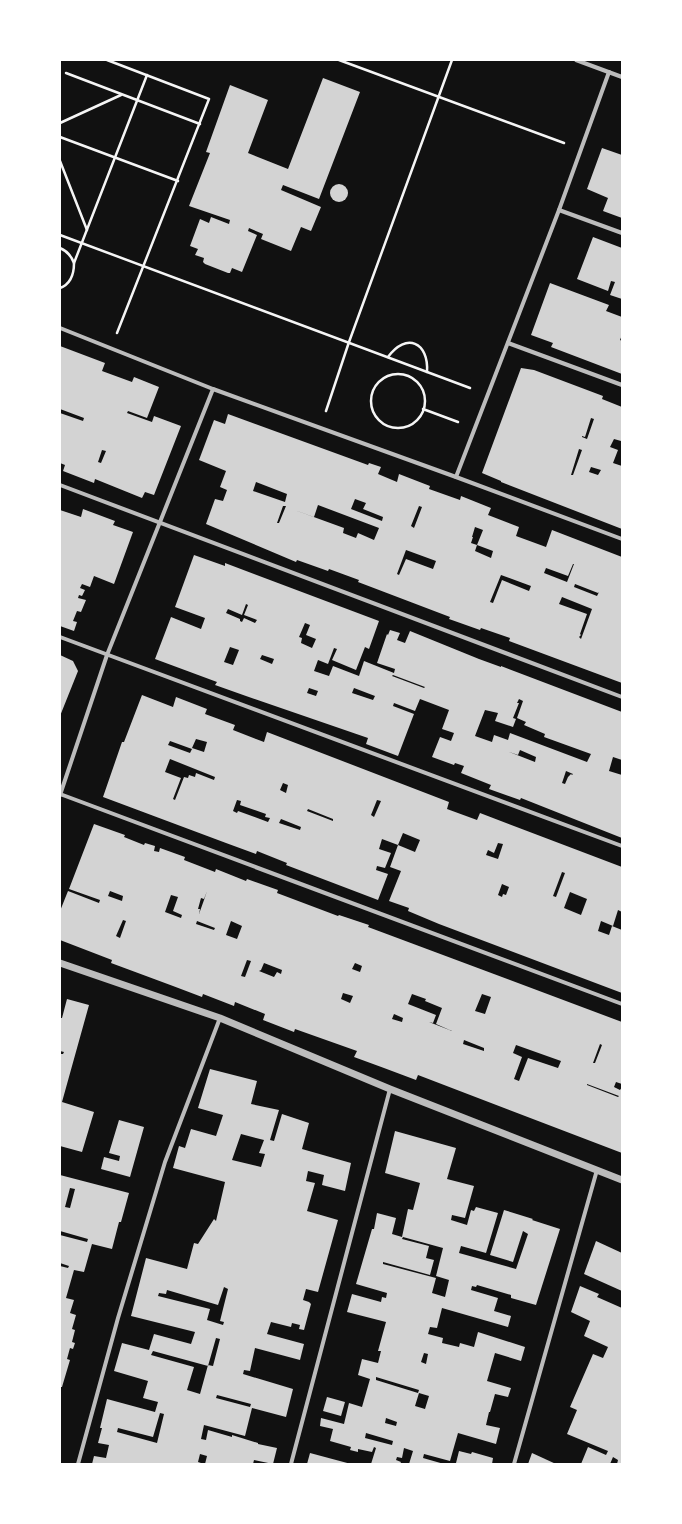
<svg xmlns="http://www.w3.org/2000/svg" width="682" height="1524" font-family="'DM Sans',sans-serif">
<style>
.building{fill:#d3d3d3;fill-rule:evenodd}
.lines{fill:none;stroke-linecap:round;stroke-linejoin:round}
.path{stroke:#f5f5f5;stroke-width:2.5}
.minor{stroke:#bcbcbc;stroke-width:4}
.tertiary{stroke:#bcbcbc;stroke-width:7}
</style>
<rect width="100%" height="100%" fill="#111"/>
<!-- building -->
<g class="building">
<path d="M323,78L360,92L319,199L283,185L281,190L321,207L311,231L301,227L291,251L261,239L263,234L249,228L248,231L257,235L242,272L232,268L230,273H228L205,264L203,262L204,258L195,255L198,249L190,246L200,219L209,223L211,217L229,224L230,220L189,206L210,153L206,152L230,85L268,100L248,153L288,169Z"/>
<path d="M602,148L622,155V218L603,211L608,198L587,189Z"/>
<circle cx="339" cy="193" r="9"/>
<path d="M593,237L622,248V299L610,295L615,282L611,281L608,291L577,279Z"/>
<path d="M550,283L609,305L606,311L622,317V335L620,340L622,341V374L551,347L553,343L531,335Z"/>
<path d="M60,346L105,363L102,371L132,382L134,377L159,387L147,418L128,411L127,413L152,422L154,416L181,426L154,495L145,492L142,498L95,479L94,483L63,471L65,465L60,463V413L83,421L84,418L60,409ZM102,450L106,451L101,463L98,462Z"/>
<path d="M521,368L534,370L603,396L602,399L622,407V438L621,441L614,439L610,447L618,450L613,463L622,466V529L501,482V481L482,473ZM591,418L594,419L587,439L582,437V436L585,437ZM579,449L582,450L573,475H571ZM591,467L601,470L598,475L589,472Z"/>
<path d="M228,414L368,465L369,463L381,467L378,474L397,482L399,474L430,486L429,489L460,500L461,496L491,508L488,515L519,527L516,536L546,547L552,530L622,557V683L509,641L510,638L481,628L480,630L449,619L450,617L358,582L359,580L329,569L328,571L297,560L296,562L206,524L215,499L223,501L227,490L220,487L226,471L199,460L214,420L225,424ZM256,482L287,494L285,502L253,491ZM355,499L366,503L363,509L383,517L382,521L351,509ZM318,505L379,528L374,540L358,533L356,538L343,533L344,528L289,508L314,517ZM283,506H286L279,523H277ZM419,506L422,507L414,528L411,526ZM475,527L483,530L477,545L471,543L473,537H472ZM477,545L493,551L491,558L475,551ZM406,550L436,561L433,569L406,559L399,575L397,574ZM573,564H574L567,582L544,573L546,568L568,576ZM501,575L531,586L529,591L502,580L493,603L490,602ZM575,584L598,593L599,592L597,596L574,587ZM562,597L592,609L581,639L579,637L581,635L580,634L587,614L559,604Z"/>
<path d="M83,509L115,521L113,525L133,532L114,584L94,576L90,587L82,584L80,588L85,590L82,596L79,595L78,598L86,600L81,612L77,611L73,621L77,622L74,631L60,626V510L81,517Z"/>
<path d="M194,555L225,566V563L379,621L369,649L365,647L356,670L332,660L337,649L334,648L328,664L318,660L314,671L329,676L333,666L359,676L364,661L394,673L395,669L377,663L387,634L388,635L390,630L400,633L397,640L405,643L410,631L479,659L501,667V666L622,712V760L613,757L609,771L622,775V838L521,798L520,800L489,789L491,785L461,773L464,766L455,763L454,765L432,757L440,737L451,741L454,733L442,729L449,710L420,699L415,711L394,703L393,706L414,714L398,756L366,744L368,738L246,696L215,685L217,682L155,659L171,617L201,629L205,618L175,607ZM246,604L248,605L244,615L257,620L255,623L244,618L242,622L240,621V619L226,613L228,609L242,615ZM305,623L310,625L306,635L316,639L312,648L301,643L302,638L299,637ZM230,647L239,650L233,665L224,662ZM262,655L274,659L272,664L260,659ZM393,675L425,687L424,688L392,676ZM309,688L318,691L316,696L307,693ZM354,688L375,696L373,700L352,693ZM519,699L523,701L517,718L526,722L524,725L545,734L544,737L591,754L587,762L510,733L508,740L494,735L492,742L475,736L485,710L498,713L495,721L513,727L516,719L513,718L519,703H517ZM504,750L518,755L520,750L536,757L535,762ZM566,771L573,774L572,775L571,774L568,777L565,784L562,783Z"/>
<path d="M60,655L73,661L78,671L60,716Z"/>
<path d="M142,695L173,707L176,697L207,709L205,714L235,725L233,730L264,742L267,732L449,802L447,809L477,820L480,813L622,867V912L618,910L613,926L601,921L598,931L609,935L612,926L622,930V993L439,924L408,911L409,908L389,901L401,871L390,867L398,845L382,839L379,849L391,853L385,868L377,866L376,870L388,874L378,900L286,865L287,863L257,851L256,854L226,843L103,797L122,742H124ZM196,739L207,742L204,752L192,748ZM170,741L192,749L190,753L168,745ZM170,759L215,777L214,780L196,773L195,777L189,775L188,778L184,777L175,800L173,799L181,778L165,772ZM283,783L288,785L286,793L280,790ZM237,800L241,801L240,805L266,814L265,817L270,818L268,822L238,811L237,813L233,811ZM377,800L381,801L374,817L371,815ZM308,809L333,819V821L307,811ZM281,819L301,827L300,830L279,823ZM403,833L420,840L415,852L398,845ZM498,843L503,844L498,859L486,855L488,850L494,853ZM562,872L565,873L556,897L553,896ZM502,884L509,887L506,895L503,894L502,897L498,895ZM570,892L587,899L581,915L564,908Z"/>
<path d="M94,824L125,835L124,837L144,845L145,843L155,846L154,851L159,852L160,848L185,857L184,860L215,872L216,869L246,881L247,879L278,890L277,893L338,916L339,915L369,925L368,927L622,1022V1084L616,1082L614,1087L620,1090L622,1087V1153L418,1075L416,1080L384,1068L354,1057L357,1051L295,1029L294,1032L263,1020L265,1014L235,1002L234,1006L203,994L202,997L173,986L111,963L112,960L60,940V911L68,891L99,903L100,900L69,889ZM110,891L123,896L122,901L108,896ZM207,891L204,900L199,914L200,909H198L201,898L204,899ZM171,895L178,897L173,911L182,915L181,918L165,912ZM123,920L126,921L120,938L116,936ZM197,921L215,928L214,930L196,924ZM231,921L242,926L237,939L226,935ZM247,960L251,961L245,977L241,976ZM264,963L282,970L281,974L277,972L274,977L259,971L261,970ZM355,963L362,966L360,972L352,969ZM343,993L353,996L350,1003L341,999ZM412,994L426,999L425,1001L442,1008L436,1024L452,1031L429,1022L433,1023L436,1015L408,1004ZM482,994L491,997L485,1014L475,1011ZM394,1014L403,1018L402,1022L392,1019ZM464,1040L484,1048V1051L463,1044ZM600,1044L602,1045L595,1063H593ZM516,1045L561,1061L558,1068L528,1058L519,1081L514,1079L522,1057L513,1053ZM587,1084L619,1096L618,1097L587,1085Z"/>
<path d="M67,999L89,1005L62,1102L94,1112L82,1152L60,1146V1054H63L64,1052L60,1051V1018H62Z"/>
<path d="M210,1069L257,1081L251,1104L279,1110L270,1140L274,1141L282,1114L309,1123L302,1149L351,1163L345,1191L322,1185L324,1175L308,1171L306,1181L315,1183L307,1211L338,1220L318,1292L306,1289L303,1300L309,1302L311,1304L304,1330L299,1329L300,1325L292,1323L291,1327L271,1322L267,1334L304,1344L300,1360L255,1348L250,1371L244,1370L243,1374L293,1389L286,1417L252,1408L245,1436L204,1425L201,1439L206,1440L208,1430L232,1437V1435L258,1443V1444L277,1448L273,1464L254,1460L253,1464H205L207,1456L200,1454L198,1462L204,1464H92L94,1456L106,1458L109,1445L98,1443L102,1428H100L107,1399L155,1412L158,1402L143,1398L148,1381L114,1371L122,1343L149,1350L154,1334L191,1344L195,1332L131,1316L146,1258L187,1269L194,1243L198,1244L214,1219L216,1221L225,1182L173,1168L179,1146L185,1148L191,1129L216,1136L223,1115L198,1108ZM241,1134L264,1140L259,1153L265,1154L261,1167L232,1160ZM224,1287L228,1289L220,1321L224,1322L223,1325L207,1320L210,1309L158,1296L159,1293L166,1294L167,1290L218,1305ZM216,1338L220,1339L213,1366L208,1365L200,1394L187,1390L194,1367L151,1355L153,1351L208,1366ZM217,1395L251,1404L250,1407L216,1398ZM160,1413L164,1414L157,1443L117,1432L118,1428L153,1437Z"/>
<path d="M119,1120L144,1127L130,1177L101,1169L104,1157L119,1161L120,1156L109,1153Z"/>
<path d="M395,1131L456,1148L447,1179L474,1186L465,1218L452,1215L451,1220L467,1225L471,1210L474,1211L476,1207L498,1213L486,1253L461,1246L459,1253L516,1269L528,1234L523,1231L513,1262L490,1255L504,1210L533,1219L532,1220L560,1229L536,1305L511,1298V1295L477,1285L476,1287L472,1286L471,1290L498,1298L494,1311L511,1316L508,1327L442,1308L437,1328L430,1327L428,1334L443,1338L442,1343L459,1347L460,1343L474,1347L478,1332L525,1347L521,1361L495,1353L487,1381L511,1388L508,1397L495,1394L490,1412H489L486,1425L500,1428L496,1444L458,1433L450,1461L424,1454L423,1458L444,1464H409L413,1451L404,1448L402,1458L397,1457L396,1460L401,1462L400,1464H371L376,1448L374,1447L372,1452L358,1449V1452L350,1450L351,1447L330,1441L333,1429L320,1426L321,1418L344,1424L349,1403L362,1407L370,1379L358,1375L362,1359L378,1363L381,1351H378L386,1322L347,1312L352,1294L381,1302L382,1297L386,1298L387,1293L356,1284L372,1229H374L377,1213L396,1218L392,1234L402,1237L408,1209L413,1210L420,1183L385,1173ZM403,1237L443,1248L436,1276L449,1280L445,1297L432,1293L436,1278L383,1264V1262L430,1275L434,1260L426,1258L429,1246L402,1239ZM424,1353L428,1354L426,1364L421,1362ZM376,1377L419,1390L418,1393L376,1380ZM419,1393L429,1396L425,1409L415,1406ZM386,1418L397,1422L396,1426L385,1423ZM366,1433L393,1441L392,1445L365,1438Z"/>
<path d="M60,1175L129,1193L121,1222H119L112,1249L92,1244L84,1272L74,1270L66,1298L74,1300L70,1313L76,1315L72,1329L75,1330L72,1342L75,1343L73,1349L70,1348L67,1359L70,1360L62,1387H60V1266L68,1268L69,1266L60,1263V1235L87,1242L88,1239L60,1231ZM70,1188L75,1189L70,1208L65,1207Z"/>
<path d="M596,1241L622,1253V1291L584,1274Z"/>
<path d="M580,1286L599,1294L597,1297L622,1308V1464H617L618,1460L613,1457L610,1464H581L588,1447L606,1455L608,1451L567,1434L577,1410L570,1407L593,1354L603,1358L608,1347L584,1336L590,1321L571,1312Z"/>
<path d="M327,1397L345,1402L341,1416L323,1411Z"/>
<path d="M459,1451L471,1454L472,1452L493,1458L492,1464H461L456,1463Z"/>
<path d="M310,1453L351,1464H307Z"/>
<path d="M532,1453L556,1464H528Z"/>
</g>
<g class="lines">
<!-- path -->
<g class="path">
<path d="M107,60L209,99L117,333"/>
<path d="M339,60L564,143"/>
<path d="M66,73L200,124"/>
<path d="M60,123L121,95"/>
<path d="M60,137L178,181"/>
<path d="M60,161L87,230"/>
<path d="M60,235L470,388"/>
<path d="M60,248C67,251 71,255 74,263L147,75"/>
<path d="M60,288C71,284 74,274 74,263"/>
<path d="M388,357C406,332 429,342 427,372"/>
<circle cx="398" cy="401" r="27"/>
<path d="M423,409L458,422"/>
<path d="M326,411L349,342L452,60"/>
</g>
<!-- minor -->
<g class="minor">
<path d="M576,60L622,77"/>
<path d="M559,210L622,233"/>
<path d="M60,328L213,389L456,477L622,539"/>
<path d="M508,343L622,385"/>
<path d="M456,477L559,210L609,72"/>
<path d="M60,485L622,697"/>
<path d="M60,637L622,846"/>
<path d="M60,794L622,1004"/>
<path d="M60,795L107,655L213,389"/>
<path d="M78,1464L118,1318L165,1162L220,1018"/>
<path d="M291,1464L390,1089"/>
<path d="M514,1464L597,1170"/>
</g>
<!-- tertiary -->
<path class="tertiary" d="M60,963L220,1018L390,1089L622,1180"/>
</g>
<!-- border -->
<rect width="682" height="1524" fill="none" stroke="#ffffff" stroke-width="122"/>
</svg>
